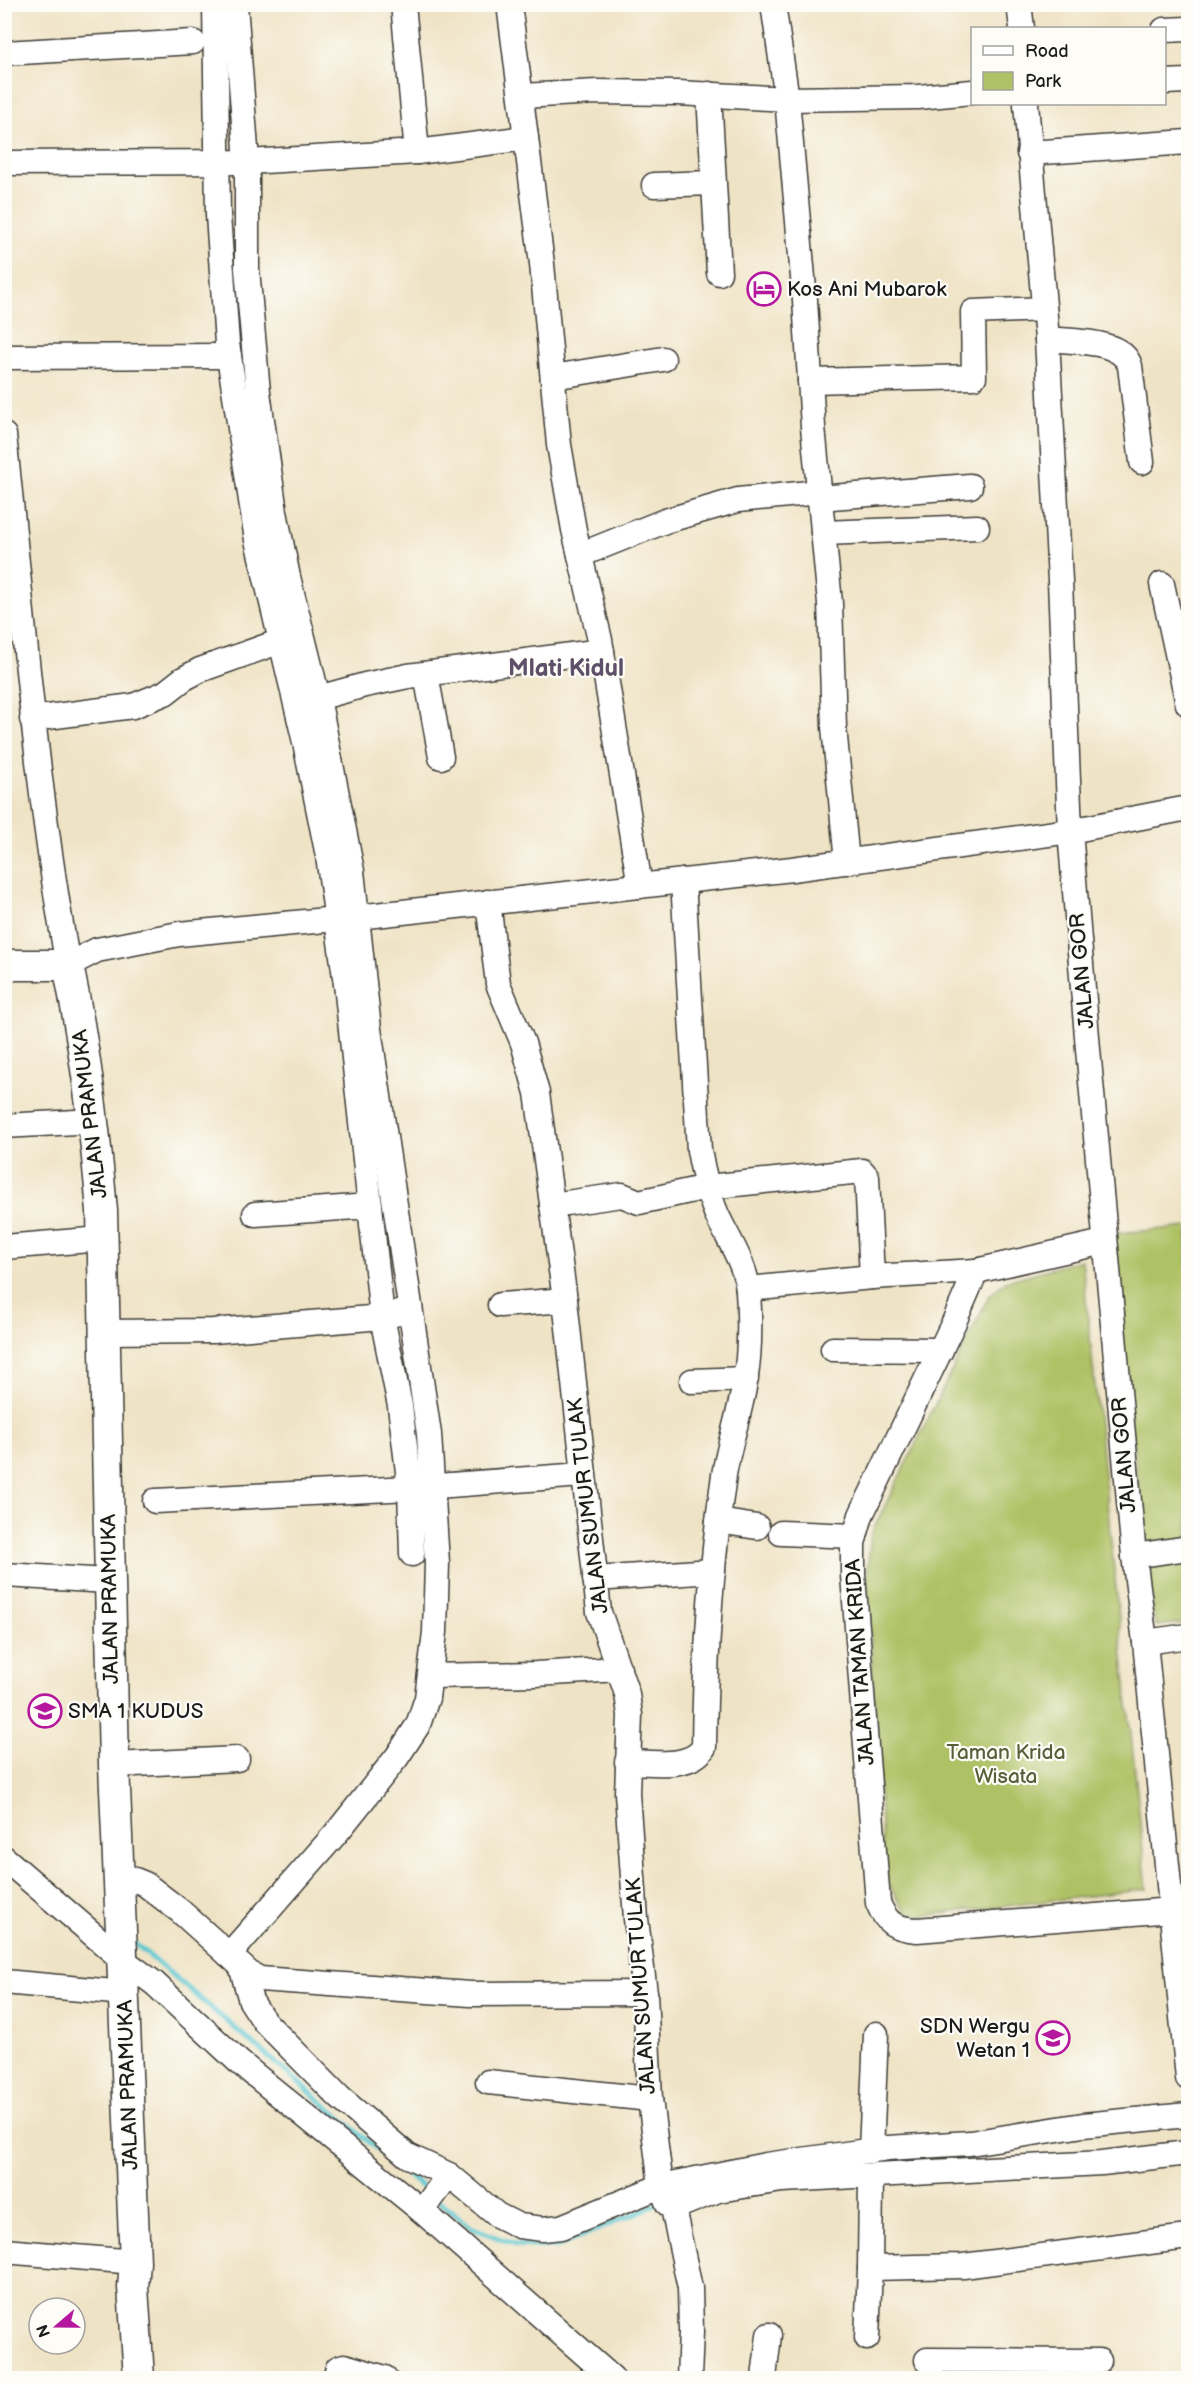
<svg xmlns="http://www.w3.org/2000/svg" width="1193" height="2383" font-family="'Balsamiq Sans',sans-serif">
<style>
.green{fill:#afc165;stroke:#666e40;stroke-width:1.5}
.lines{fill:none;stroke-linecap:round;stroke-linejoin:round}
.stream{stroke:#5ac7d2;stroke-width:5}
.minor-casing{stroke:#3c3a35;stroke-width:27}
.major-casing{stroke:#3c3a35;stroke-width:33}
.minor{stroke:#fff;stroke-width:24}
.major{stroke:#fff;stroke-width:30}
.labels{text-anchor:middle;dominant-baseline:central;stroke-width:4.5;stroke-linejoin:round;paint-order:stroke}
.poi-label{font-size:21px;fill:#1c1c1c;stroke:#fdfcf7;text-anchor:start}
.street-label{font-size:21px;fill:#1c1c1c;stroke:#fdfcf7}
.park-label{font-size:21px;fill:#575e39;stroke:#fdfcf7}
.quarter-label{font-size:24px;font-weight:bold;fill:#5d5068;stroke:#fdfcf7}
</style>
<rect width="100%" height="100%" fill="#fdfcf7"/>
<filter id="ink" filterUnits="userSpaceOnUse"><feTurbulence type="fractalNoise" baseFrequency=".0167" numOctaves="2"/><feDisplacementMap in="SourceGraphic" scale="12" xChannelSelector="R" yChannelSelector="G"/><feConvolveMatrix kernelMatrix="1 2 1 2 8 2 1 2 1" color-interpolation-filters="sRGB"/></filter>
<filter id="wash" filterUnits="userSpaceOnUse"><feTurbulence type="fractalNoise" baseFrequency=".008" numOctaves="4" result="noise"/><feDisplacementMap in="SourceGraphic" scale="24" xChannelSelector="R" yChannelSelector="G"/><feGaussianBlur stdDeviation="1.35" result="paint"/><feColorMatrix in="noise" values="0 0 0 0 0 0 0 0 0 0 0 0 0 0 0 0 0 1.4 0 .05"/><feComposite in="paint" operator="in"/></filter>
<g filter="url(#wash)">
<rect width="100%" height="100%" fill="#efe3c5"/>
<!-- green -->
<g class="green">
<path d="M1188,1227V1623L1155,1626L1108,1234Z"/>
<path d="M1082,1260L1147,1889L921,1916L907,1913L889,1886L883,1860L867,1571L871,1534L989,1296L1006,1281Z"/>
</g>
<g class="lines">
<!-- stream -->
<g class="stream">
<path d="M132,1941L429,2193"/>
<path d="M439,2201L471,2227L516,2245L556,2247L660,2203"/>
</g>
</g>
</g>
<g filter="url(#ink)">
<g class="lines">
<defs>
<g id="minor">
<path d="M403,4L417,152"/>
<path d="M509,4L542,264L559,445L574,530L600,640L640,886"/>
<path d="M773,4L787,99L805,300L813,427L830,603L834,727L847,862"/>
<path d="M1019,4L1022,28"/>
<path d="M1164,30L1188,29"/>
<path d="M4,53L193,42"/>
<path d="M1164,82L1188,81"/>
<path d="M709,94L719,273"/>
<path d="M521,96L597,92L678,93L787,99L918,97L972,92"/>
<path d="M1026,104L1047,339L1060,581L1070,831L1088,1049L1134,1556L1145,1642L1188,2078"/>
<path d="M1029,153L1188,142"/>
<path d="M4,163L247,162L417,152L526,138"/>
<path d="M654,185L712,183"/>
<path d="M1047,339C1072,342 1122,339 1130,366L1142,462"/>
<path d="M4,357L229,356"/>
<path d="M553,377L663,359"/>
<path d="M810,381L974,377L973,312L1044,309"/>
<path d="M4,435C23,612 36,790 68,965L97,950L179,934L357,917L792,869L1070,831L1188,808"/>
<path d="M819,498L970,486"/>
<path d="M823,533L977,527"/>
<path d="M580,555L665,521L738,500L819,492"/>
<path d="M1162,584L1188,704"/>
<path d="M426,674L441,757"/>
<path d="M318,698L365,685L408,676L602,651"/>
<path d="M32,719L133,706L165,693L183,679L200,670L295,636"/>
<path d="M488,902L498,984L523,1043L537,1093L565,1300L599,1612L627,1694L630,1715L627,1793L636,1919L645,1993L650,2099L661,2186L668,2204L673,2208L690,2288L691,2332L689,2378"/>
<path d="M4,1126L94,1121"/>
<path d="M552,1205L622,1195L639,1202L707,1187L862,1171L867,1177L872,1277"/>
<path d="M255,1214L370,1206"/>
<path d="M1104,1242L976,1271L954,1322L861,1515L853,1543V1575L878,1903C887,1924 894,1928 917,1930L1172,1910"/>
<path d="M4,1247L102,1239"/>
<path d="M748,1289L872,1277L976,1271"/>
<path d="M500,1305L565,1300"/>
<path d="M398,1313L382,1317L400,1406L410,1488L582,1475"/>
<path d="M105,1332L213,1331L382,1317L346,984L328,856L304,738L257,540L227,343L218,215L215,4"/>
<path d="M833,1349L941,1350"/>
<path d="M692,1381L746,1379"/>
<path d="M155,1501L410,1488L412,1554"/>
<path d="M718,1521L757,1527"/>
<path d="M781,1533L855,1536"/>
<path d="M1134,1556L1188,1548"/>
<path d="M4,1575L109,1581"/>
<path d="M595,1579L713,1571"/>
<path d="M1145,1642L1188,1636"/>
<path d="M430,1676L536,1674L619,1669"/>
<path d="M627,1762C649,1762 691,1770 704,1747C705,1656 711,1565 724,1475C729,1444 740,1413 745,1382C750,1353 750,1320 748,1291C746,1265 728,1239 717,1215C708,1194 703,1172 699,1150L683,881"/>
<path d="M114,1765L237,1759"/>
<path d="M4,1858L124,1961L154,1983L239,2062L422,2211L612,2378"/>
<path d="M118,1873L145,1884L180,1911L249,1973L260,1979L470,1994L645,1993"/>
<path d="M229,1955L338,1831L397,1757L418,1725L427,1698L435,1632L437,1563L429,1434L369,1029L352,871L318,698L288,577L275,512L258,392L247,269V162L235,4"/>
<path d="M241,1966L251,2001L264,2021L339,2097L408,2156L449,2175L497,2215L519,2226L543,2229L561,2227L661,2186L766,2165L888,2148L970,2143L1083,2125L1188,2115"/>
<path d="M4,1982L125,1993"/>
<path d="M488,2082L650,2099"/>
<path d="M871,2151L876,2034"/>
<path d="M673,2208L718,2190L782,2180L1102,2163L1188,2153"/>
<path d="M422,2211L449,2175"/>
<path d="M4,2251L135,2262"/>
<path d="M870,2268L963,2266L1188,2237"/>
<path d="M867,2338L870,2268L871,2176"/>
<path d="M927,2360L1099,2361"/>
<path d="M335,2378L338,2368L344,2366L385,2378"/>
<path d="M764,2378L769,2335"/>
</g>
<g id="major">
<path d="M4,965H68"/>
<path d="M68,965C85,1047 95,1128 102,1211L114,1765L135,2262L133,2287L139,2378"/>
</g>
</defs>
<!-- minor casing -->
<use href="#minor" class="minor-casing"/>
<!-- major casing -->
<use href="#major" class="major-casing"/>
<!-- minor -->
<use href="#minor" class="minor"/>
<!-- major -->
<use href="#major" class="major"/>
</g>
</g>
<!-- icons -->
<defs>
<symbol id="hotel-ring" viewBox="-11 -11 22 22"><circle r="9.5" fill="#fdfcf7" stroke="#b5179e" stroke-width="1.5"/><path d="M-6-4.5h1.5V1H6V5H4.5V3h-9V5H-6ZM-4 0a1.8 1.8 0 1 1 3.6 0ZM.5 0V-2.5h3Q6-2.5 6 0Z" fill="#b5179e"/></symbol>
<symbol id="school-ring" viewBox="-11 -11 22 22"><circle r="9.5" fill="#fdfcf7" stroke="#b5179e" stroke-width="1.5"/><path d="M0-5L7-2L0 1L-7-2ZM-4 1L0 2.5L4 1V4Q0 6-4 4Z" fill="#b5179e"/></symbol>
</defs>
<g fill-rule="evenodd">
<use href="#hotel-ring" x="745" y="270" width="38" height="38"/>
<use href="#school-ring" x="26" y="1692" width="38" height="38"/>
<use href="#school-ring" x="1034" y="2019" width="38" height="38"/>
</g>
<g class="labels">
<!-- poi labels -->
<g class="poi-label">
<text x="787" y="289">Kos Ani Mubarok</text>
<text x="68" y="1711">SMA 1 KUDUS</text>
<text x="1030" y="2026" text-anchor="end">SDN Wergu<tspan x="1030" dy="24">Wetan 1</tspan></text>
</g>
<!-- street labels -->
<g class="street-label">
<text transform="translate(1082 971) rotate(-95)">JALAN GOR</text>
<text transform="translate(90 1114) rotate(-97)">JALAN PRAMUKA</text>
<text transform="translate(1124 1455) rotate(-95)">JALAN GOR</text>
<text transform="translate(588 1506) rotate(-97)">JALAN SUMUR TULAK</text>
<text transform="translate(110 1599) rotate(-91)">JALAN PRAMUKA</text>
<text transform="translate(860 1662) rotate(-94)">JALAN TAMAN KRIDA</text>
<text transform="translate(641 1986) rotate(-94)">JALAN SUMUR TULAK</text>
<text transform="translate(128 2085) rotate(-92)">JALAN PRAMUKA</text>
</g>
<!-- park labels -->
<g class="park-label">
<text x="1006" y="1752">Taman Krida<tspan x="1006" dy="24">Wisata</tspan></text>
</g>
<!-- quarter labels -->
<g class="quarter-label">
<text x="566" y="668">Mlati Kidul</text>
</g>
</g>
<!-- margin -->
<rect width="1193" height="2383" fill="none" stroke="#fdfcf7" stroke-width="24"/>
<!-- legend -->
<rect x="971" y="27" width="195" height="78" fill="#fdfcf7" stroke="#a3a29f" stroke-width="1.5"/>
<rect x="983" y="46" width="30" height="9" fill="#ffffff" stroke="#a3a29f" stroke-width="1.5"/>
<text x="1025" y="57" font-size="18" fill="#1c1c1c">Road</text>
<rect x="983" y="72" width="30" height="18" fill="#afc165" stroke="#a3a29f" stroke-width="1.5"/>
<text x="1025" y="87" font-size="18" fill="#1c1c1c">Park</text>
<!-- north arrow -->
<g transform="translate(57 2326) rotate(250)"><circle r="28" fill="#fdfcf7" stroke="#a3a29f" stroke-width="1.5"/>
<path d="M0-4.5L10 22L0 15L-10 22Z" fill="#b5179e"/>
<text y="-9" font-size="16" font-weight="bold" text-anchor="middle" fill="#1c1c1c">N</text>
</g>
</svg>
